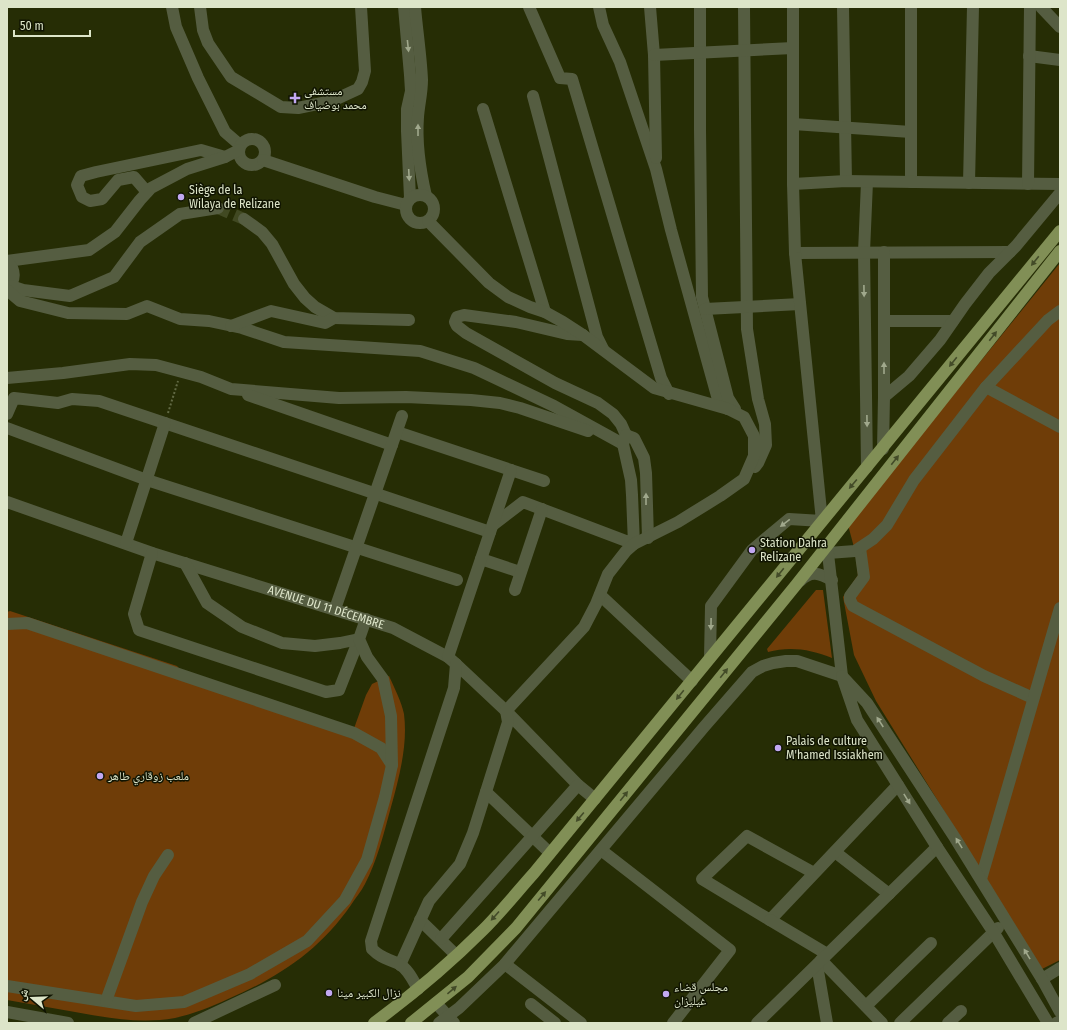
<svg xmlns="http://www.w3.org/2000/svg" width="1067" height="1030" font-family="'Fira Sans Condensed','Noto Naskh Arabic',sans-serif">
<style>
.green{fill:#6f3d08}
.lines{fill:none;stroke-linecap:round;stroke-linejoin:round}
.minor-tunnel{stroke:#414922;stroke-width:12;stroke-dasharray:12 6;stroke-linecap:butt}
.path{stroke:#626a45;stroke-width:2;stroke-dasharray:2 2;stroke-linecap:butt}
.minor{stroke:#555d41;stroke-width:12}
.major{stroke:#818f56;stroke-width:12}
.oneway{fill:#a0a88c}
.oneway2{fill:#434b28}
.poi-dot{fill:#c2a8f2;stroke:#101402;stroke-width:1.5}
.labels{text-anchor:middle;dominant-baseline:central;stroke-width:3;stroke-linejoin:round;paint-order:stroke}
.poi-label{font-size:12px;fill:#dde5c9;stroke:#101402;text-anchor:start}
.street-label{font-size:12px;fill:#dde5c9;stroke:#101402}
</style>
<rect width="100%" height="100%" fill="#262d05"/>
<!-- green -->
<g class="green">
<path d="M1060,263V960L1042,969L876,701L854,655L843,597L858,575L855,551L848,525Z"/>
<path d="M816,590H823L832,658C811,649 789,646 768,652L767,649Z"/>
<path d="M10,611L177,666L187,677L352,734L366,695L372,684L389,676C394,687 402,703 404,714C408,745 399,778 391,807C384,833 377,861 365,884C361,892 355,898 351,905C319,951 279,977 228,999C211,1007 193,1014 175,1018C141,1024 108,1018 75,1012C52,1008 30,1004 7,1000V612Z"/>
</g>
<g class="lines">
<!-- minor-tunnel -->
<path class="minor-tunnel" d="M218,208L244,219"/>
<!-- path -->
<path class="path" d="M168,413L178,381"/>
<!-- minor -->
<g class="minor">
<path d="M172,7L176,27L198,78L225,132L240,145"/>
<path d="M200,7L203,30L208,43L231,77L281,107L298,108L332,101L358,89L362,82L365,71L361,7"/>
<path d="M404,7L410,75L411,91L407,109V131L410,198"/>
<path d="M415,7C417,31 421,56 422,80C422,93 419,104 418,117C416,143 420,170 426,196"/>
<path d="M529,7L560,78L572,79L661,378L669,394"/>
<path d="M599,7L603,25L620,62L656,169L671,230L717,396L728,409"/>
<path d="M650,7L654,55L656,158"/>
<path d="M700,7V130L702,297L728,398L735,409"/>
<path d="M744,7L747,329L758,399L765,424L766,445L758,463L755,467"/>
<path d="M843,7L846,181"/>
<path d="M1041,7L1060,27"/>
<path d="M654,55L793,48"/>
<path d="M1029,56L1060,60"/>
<path d="M533,96L597,337L603,349"/>
<path d="M483,109L545,312"/>
<path d="M793,124L911,132"/>
<circle cx="252" cy="152" r="13"/>
<path d="M263,160L375,197L406,205"/>
<path d="M867,182L864,252L867,467"/>
<path d="M911,182V7"/>
<path d="M969,183L973,7"/>
<path d="M793,184L846,181L1060,184"/>
<path d="M1028,184L1030,7"/>
<path d="M147,192L134,177L118,180L102,199L90,201L82,197L77,185L81,176L96,172L201,150L225,157"/>
<circle cx="420" cy="209" r="14"/>
<path d="M244,219L262,232L272,244L294,284L305,298L315,307L334,318L409,320"/>
<path d="M795,253L1010,252"/>
<path d="M7,261L89,250L115,232L140,200L151,188L187,169L225,157L239,150"/>
<path d="M7,261C16,270 16,280 7,289"/>
<path d="M11,286L23,290L70,296L114,277L140,242L180,214L218,208"/>
<path d="M7,290L20,301L68,313L127,314L147,306L180,319L209,321L242,328L284,342L420,351L474,368L554,406L623,444"/>
<path d="M705,309L800,304"/>
<path d="M884,321H953"/>
<path d="M231,326L271,311L325,323L334,318"/>
<path d="M583,335L567,334L516,322L464,315L457,317L455,322L457,326L466,333L555,383L598,403L613,414L621,424L626,435"/>
<path d="M7,378L63,373L130,364L156,365L201,377L231,389L339,398L406,397L471,400L500,403L520,408L588,431"/>
<path d="M986,387L1060,427"/>
<path d="M248,395L392,445"/>
<path d="M884,397L909,376L940,340L965,304L989,273L1016,246L1060,193"/>
<path d="M7,414L14,398L58,403L72,399L99,401L490,532"/>
<path d="M7,428L147,480L457,580"/>
<path d="M397,432L544,481"/>
<path d="M883,449L884,397V252"/>
<path id="s1" d="M7,502L152,553L393,628L448,657L456,664L506,711L578,785L595,799"/>
<path d="M493,525L523,502L634,544L632,495L631,480L623,444L626,435L634,438L644,458L646,473L648,538"/>
<path d="M126,543L165,423"/>
<path d="M860,548L864,577L850,596V600L853,606L984,676L1033,698"/>
<path d="M152,553L134,614L139,630L326,692L339,690L359,639"/>
<path d="M828,553L855,551L873,539L887,525L914,480L986,387L1048,320L1060,311"/>
<path d="M481,559L520,572"/>
<path d="M185,563L207,603L242,627L282,643L315,646L340,643L359,639"/>
<path d="M800,581C811,570 819,573 832,580"/>
<path d="M515,590L542,509"/>
<path d="M600,595L692,681"/>
<path d="M335,609L402,416"/>
<path d="M7,624L27,623L354,733L381,748L392,765"/>
<path d="M448,657L511,470"/>
<path d="M710,658L711,606L752,550L789,519L822,521L795,253L793,184V7"/>
<path d="M486,792L550,853"/>
<path d="M601,850L730,950L673,1023"/>
<path d="M835,852L889,894"/>
<path d="M814,873L747,836L702,879L770,920L898,785"/>
<path d="M981,879L1060,608"/>
<path d="M420,920L456,955"/>
<path d="M770,920L827,954"/>
<path d="M441,939L578,785"/>
<path d="M821,960L882,1023"/>
<path d="M505,964L581,1023"/>
<path d="M400,965L429,901L460,864L473,833L508,722L506,711L584,627L596,604L608,574L626,551L634,544L678,522L720,496L744,479L754,456V436L744,417L728,409L654,388L583,335L563,322L545,312L530,307L508,297L489,283L428,221"/>
<path d="M817,965L827,1023"/>
<path d="M1042,979L1060,968"/>
<path d="M7,986L136,1006L184,1002L250,974L307,941L345,900L367,860L385,797L392,765L391,716L383,679L367,657L359,639L366,619"/>
<path d="M418,989C413,980 408,969 399,964C387,958 382,959 372,949L371,941L454,688L456,664"/>
<path d="M106,1001L142,902L154,876L168,855"/>
<path d="M436,1003L454,1023"/>
<path d="M531,1004L555,1023"/>
<path d="M866,1006L931,943"/>
<path d="M7,1012L68,1023"/>
<path d="M194,1023L275,985"/>
<path d="M439,1023L459,1008L504,965L704,727L752,672L763,666L773,663L786,661H797L842,676L827,545"/>
<path d="M757,1023L937,847"/>
<path d="M900,1023L998,928"/>
<path d="M948,1023L961,1011"/>
<path d="M1048,1023L994,933L937,847L857,720L842,676L867,703L955,838L1042,979L1060,1012"/>
<path d="M1056,1023L1060,1021"/>
</g>
<!-- major -->
<g class="major">
<path d="M374,1023C412,995 449,964 483,930C501,912 517,892 534,873L1060,231"/>
<path d="M411,1023L468,977L516,928L796,585L1060,251"/>
</g>
</g>
<!-- one-way arrows -->
<defs><path id="oneway-solid" d="M-6-.8H1V-3.2L6.5 0L1 3.2V.8H-6Z"/></defs>
<g class="oneway">
<use href="#oneway-solid" transform="translate(408 46) rotate(84)"/>
<use href="#oneway-solid" transform="translate(418 130) rotate(-90)"/>
<use href="#oneway-solid" transform="translate(409 175) rotate(87)"/>
<use href="#oneway-solid" transform="translate(864 291) rotate(89)"/>
<use href="#oneway-solid" transform="translate(884 368) rotate(-90)"/>
<use href="#oneway-solid" transform="translate(867 421) rotate(89)"/>
<use href="#oneway-solid" transform="translate(646 499) rotate(-90)"/>
<use href="#oneway-solid" transform="translate(785 523) rotate(143)"/>
<use href="#oneway-solid" transform="translate(711 624) rotate(91)"/>
<use href="#oneway-solid" transform="translate(880 722) rotate(-123)"/>
<use href="#oneway-solid" transform="translate(907 799) rotate(58)"/>
<use href="#oneway-solid" transform="translate(959 843) rotate(-122)"/>
<use href="#oneway-solid" transform="translate(1027 954) rotate(-121)"/>
</g>
<g class="oneway2">
<use href="#oneway-solid" transform="translate(1035 261) rotate(129)"/>
<use href="#oneway-solid" transform="translate(993 336) rotate(-52)"/>
<use href="#oneway-solid" transform="translate(953 362) rotate(129)"/>
<use href="#oneway-solid" transform="translate(895 460) rotate(-52)"/>
<use href="#oneway-solid" transform="translate(853 484) rotate(130)"/>
<use href="#oneway-solid" transform="translate(780 573) rotate(129)"/>
<use href="#oneway-solid" transform="translate(724 673) rotate(-51)"/>
<use href="#oneway-solid" transform="translate(680 695) rotate(129)"/>
<use href="#oneway-solid" transform="translate(624 796) rotate(-51)"/>
<use href="#oneway-solid" transform="translate(580 817) rotate(130)"/>
<use href="#oneway-solid" transform="translate(542 896) rotate(-50)"/>
<use href="#oneway-solid" transform="translate(495 916) rotate(132)"/>
<use href="#oneway-solid" transform="translate(452 990) rotate(-40)"/>
</g>
<!-- markers -->
<g class="poi-dot">
<path d="M293 92h4v4h4v4h-4v4h-4v-4h-4v-4h4z"/>
<circle cx="181" cy="197" r="4"/>
<circle cx="752" cy="550" r="4"/>
<circle cx="778" cy="748" r="4"/>
<circle cx="100" cy="776" r="4"/>
<circle cx="329" cy="993" r="4"/>
<circle cx="666" cy="994" r="4"/>
</g>
<g class="labels">
<!-- poi labels -->
<g class="poi-label">
<text x="304" y="91">مستشفى<tspan x="304" dy="14">محمد بوضياف</tspan></text>
<text x="189" y="190">Siège de la<tspan x="189" dy="14">Wilaya de Relizane</tspan></text>
<text x="760" y="543">Station Dahra<tspan x="760" dy="14">Relizane</tspan></text>
<text x="786" y="741">Palais de culture<tspan x="786" dy="14">M'hamed Issiakhem</tspan></text>
<text x="108" y="776">ملعب زوقاري طاهر</text>
<text x="674" y="987">مجلس قضاء<tspan x="674" dy="14">غيليزان</tspan></text>
<text x="337" y="993">نزال الكبير مينا</text>
</g>
<!-- street labels -->
<g class="street-label">
<text stroke="none"><textPath href="#s1" startOffset="336">AVENUE DU 11 DÉCEMBRE</textPath></text>
</g>
</g>
<!-- border -->
<rect width="1067" height="1030" fill="none" stroke="#dde5c9" stroke-width="16"/>
<!-- north arrow -->
<g transform="translate(32 998) rotate(289)" stroke="#101402" stroke-width="3" paint-order="stroke">
<path d="M0-3L7 15L0 10L-7 15Z" fill="#dde5c9"/>
<text y="-6" font-size="11" font-weight="bold" text-anchor="middle" fill="#dde5c9">ش</text>
</g>
<!-- scale -->
<path d="M14 30v6h76v-6" fill="none" stroke="#dde5c9" stroke-width="2"/>
<text x="20" y="30" font-size="12" fill="#dde5c9" stroke="#101402" stroke-width="3" paint-order="stroke">50 m</text>
</svg>
